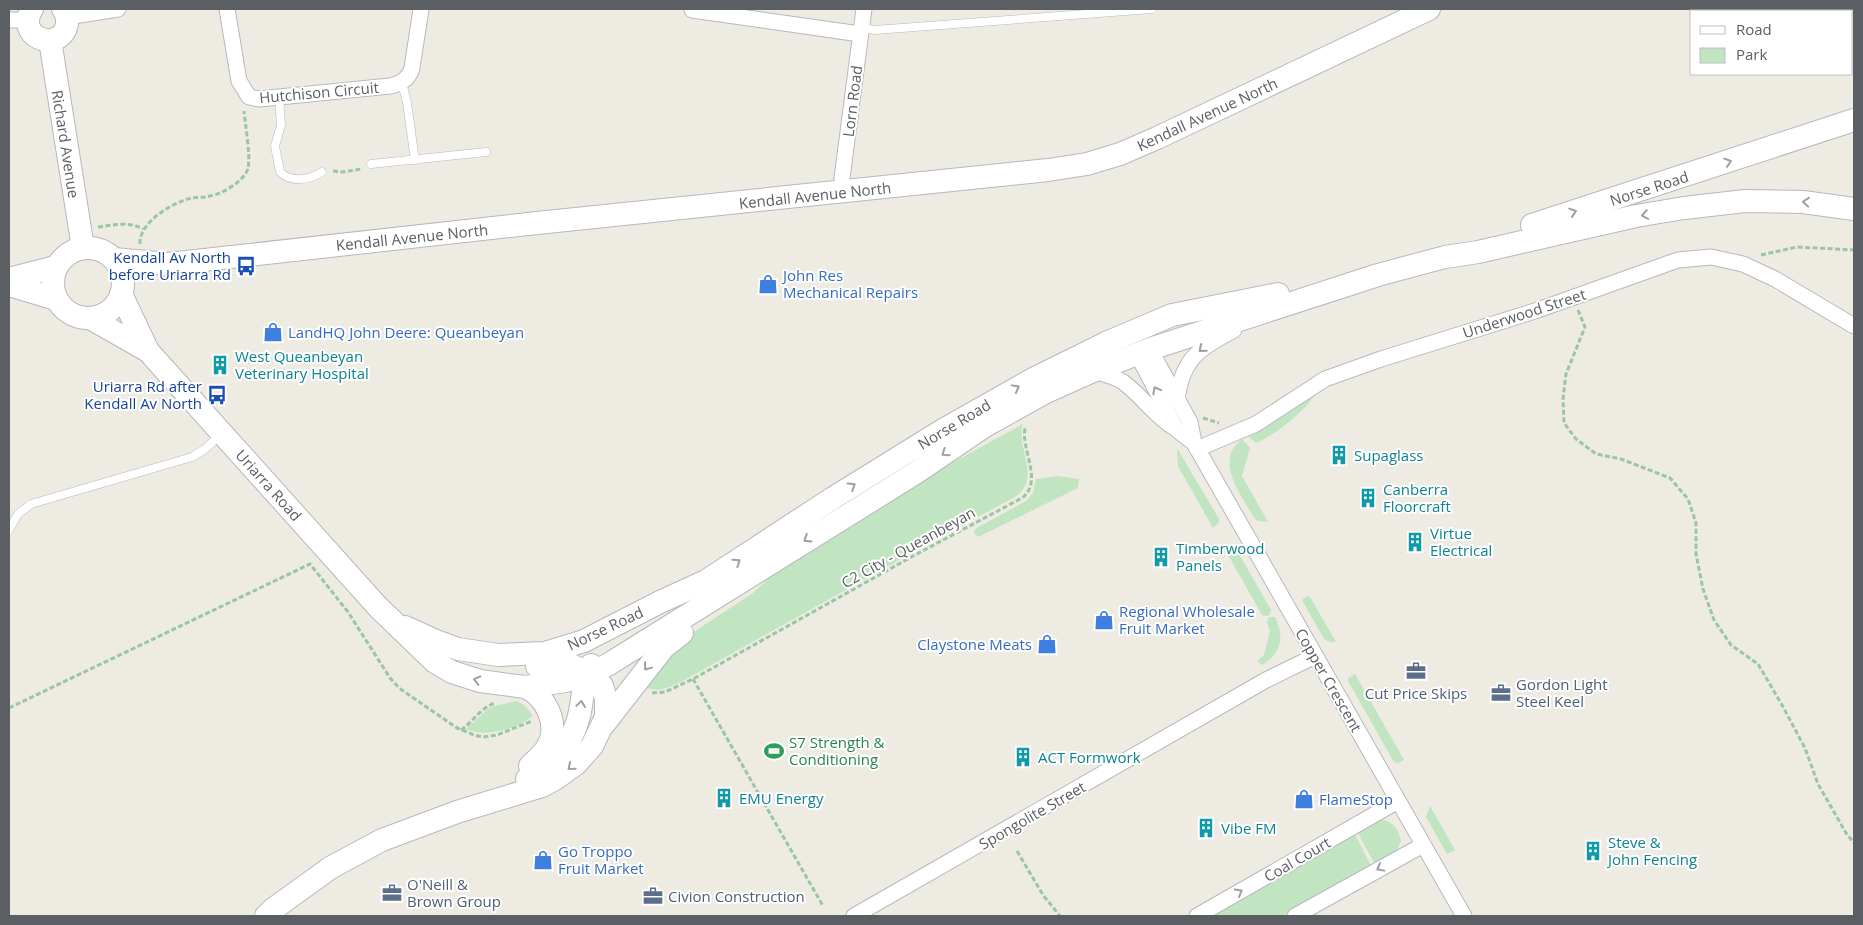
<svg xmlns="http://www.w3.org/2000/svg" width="1863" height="925" font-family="'Open Sans',sans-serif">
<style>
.green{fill:#c0e5c0}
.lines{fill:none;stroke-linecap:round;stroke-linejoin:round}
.lane-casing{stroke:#b6b9bd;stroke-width:9}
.street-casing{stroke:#b6b9bd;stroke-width:17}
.secondary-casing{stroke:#b5b8bd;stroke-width:24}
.path{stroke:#99c6a5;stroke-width:3;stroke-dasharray:5 2.5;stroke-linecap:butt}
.lane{stroke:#fff;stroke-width:8}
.street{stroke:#fff;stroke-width:15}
.secondary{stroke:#fff;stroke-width:22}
.oneway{stroke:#9d9fa2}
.labels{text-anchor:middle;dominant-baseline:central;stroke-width:4;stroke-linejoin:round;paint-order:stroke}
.street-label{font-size:15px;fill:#5b5f64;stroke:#fff}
.transit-label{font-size:15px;fill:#164399;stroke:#fff;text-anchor:end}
.shop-label{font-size:15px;fill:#366cbe;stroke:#fff;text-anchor:start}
.culture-label{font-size:15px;fill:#0d838f;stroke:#fff;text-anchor:start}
.service-label{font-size:15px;fill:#4e5e75;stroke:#fff;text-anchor:start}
.leisure-label{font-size:15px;fill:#27864d;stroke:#fff;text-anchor:start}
</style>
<rect width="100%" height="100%" fill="#eeebe3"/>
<!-- green -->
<g class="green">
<path d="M1314,396C1303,413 1275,435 1256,443L1250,438L1249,436L1271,424Z"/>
<path d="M1023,424C1015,448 1043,477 1015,497L935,540L681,682C669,687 657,694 644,686L692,633L753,593L781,567L932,474H935L950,464Z"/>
<path d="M1242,439L1250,448L1242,476L1268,522L1258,521L1254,518C1242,495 1213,462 1242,439Z"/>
<path d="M1177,448L1219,519V522L1213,528L1178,466Z"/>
<path d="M1058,476L1079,479L1078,488L978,537L974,533L975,529L1026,501L1033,493L1036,479Z"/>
<path d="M1226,545H1232L1235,547L1271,610L1270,614L1267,616L1262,615L1223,546Z"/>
<path d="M1307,596L1310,597L1336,642H1330L1324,639L1302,600Z"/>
<path d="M1271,617H1275C1285,636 1281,654 1262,665L1257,661L1264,655L1270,631L1267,622L1268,618Z"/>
<path d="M1355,674L1404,760L1398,763L1394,762L1348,681V678Z"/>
<path d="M516,701L524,705L533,716C516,729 486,738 466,729L490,707Z"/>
<path d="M1430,806L1455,850L1447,854L1426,817Z"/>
<path d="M1380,820C1392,819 1399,830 1401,841L1396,852L1376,863L1373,861L1359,835V831Z"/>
<path d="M1353,835L1356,836L1371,866L1282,916H1210Z"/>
</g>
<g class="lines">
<defs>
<g id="lane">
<path d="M862,28L875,30L1152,9"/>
<path d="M402,82L407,103L415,160"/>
<path d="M279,97L281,125L275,146L280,172C291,183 309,180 322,172"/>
<path d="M371,164L486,152"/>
<path d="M9,530L18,514L31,504L192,457L205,449L221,434"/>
</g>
<g id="street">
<path d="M227,9L239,81L249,97L259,99L390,86C401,84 409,79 412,68L421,9"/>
<path d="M692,10L860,34"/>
<path d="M67,17L118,9"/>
<path d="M9,20H28"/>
<path d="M843,193L842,178L864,9"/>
<path d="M1150,349L1190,422L1194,443L1464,916"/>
<path d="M1137,354L1177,430L1194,443"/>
<path d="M1093,371C1103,374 1114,376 1123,382C1141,395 1154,415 1173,427"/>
<path d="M1177,400C1182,359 1199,348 1234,330"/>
<path d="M1197,449L1256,424L1325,379L1381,359L1535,311L1678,260L1711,257L1743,264L1775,279L1854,326"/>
<path d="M854,916L1266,680L1315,656"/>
<path d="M1197,916L1398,801"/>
<path d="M1295,916L1423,845"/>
</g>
<g id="secondary">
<path d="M32,9C15,36 56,53 66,28C68,21 67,14 63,9"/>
<path d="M50,40L83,248"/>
<path d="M1532,225L1854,120"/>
<circle cx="88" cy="283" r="35"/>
<path d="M114,259L168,264L537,223L1048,170L1087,164L1120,154L1157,138L1429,9"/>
<path d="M9,279L56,267"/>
<path d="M9,285L56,299"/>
<path d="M121,294L148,351L378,607L435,662L452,672L480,681L525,687L566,681L590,674L609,664L917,472L985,426L1046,392L1093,371L1150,349L1378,275L1445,257L1478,252L1636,216L1684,208L1745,201L1803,202L1854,209"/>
<path d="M90,318L148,351"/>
<path d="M405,627L436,641L458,649L498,655L545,653L584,641L660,602L706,581L833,498L943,430L1035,378L1106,343L1172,315L1278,294"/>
<path d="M525,687C546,696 560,725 548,746C544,754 536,760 530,766"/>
<path d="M604,724L664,647L682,633"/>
<path d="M527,779C557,763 576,740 581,706C583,692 584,678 591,665"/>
<path d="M266,916L272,910L330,868L382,840L457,812L542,786L555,779L576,764L592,746L606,717V699L602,686L596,678L590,674L569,664L537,666"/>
</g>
</defs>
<!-- lane casing -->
<use href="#lane" class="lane-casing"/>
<!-- street casing -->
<use href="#street" class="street-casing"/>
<!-- secondary casing -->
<use href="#secondary" class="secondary-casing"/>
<!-- path -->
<g class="path">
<path d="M333,171L343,172L361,169"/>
<path d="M98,227C114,225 129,221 143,229"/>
<path d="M140,244C139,222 172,203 191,198C197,197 203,198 210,196C222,194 245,181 248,168C251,157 245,123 244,111"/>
<path d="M1761,255L1797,247L1854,250"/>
<path d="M1578,310L1585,327L1566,374L1563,399L1564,423L1576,439L1596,454L1621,459L1670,478L1688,499L1696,523V554L1703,589L1714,620L1731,645L1758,664L1782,705L1805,748L1818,784L1846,833L1854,843"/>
<path d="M1203,418L1219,423"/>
<path d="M693,679L823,906"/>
<path d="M652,693L665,692L693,679L913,556L1022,498C1045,480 1018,446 1026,426"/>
<path d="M9,708L310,564L348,612L390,678L399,688L457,728L474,735L483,737L497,735L532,721"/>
<path d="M461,730C473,722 480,708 495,703"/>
<path d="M1017,851L1043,895L1060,916"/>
</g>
<!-- lane -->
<use href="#lane" class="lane"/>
<!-- street -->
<use href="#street" class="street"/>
<!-- secondary -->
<use href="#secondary" class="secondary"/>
</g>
<!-- one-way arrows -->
<defs><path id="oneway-chevron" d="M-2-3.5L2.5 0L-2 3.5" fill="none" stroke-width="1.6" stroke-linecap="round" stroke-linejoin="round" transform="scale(1.25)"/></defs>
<g class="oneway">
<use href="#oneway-chevron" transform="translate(1728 162) rotate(-18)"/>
<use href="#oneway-chevron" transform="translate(1806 202) rotate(-175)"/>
<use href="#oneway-chevron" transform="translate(1573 212) rotate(-18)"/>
<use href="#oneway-chevron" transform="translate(1645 215) rotate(170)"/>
<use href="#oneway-chevron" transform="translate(1202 349) rotate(140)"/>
<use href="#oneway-chevron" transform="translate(1016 388) rotate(-29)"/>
<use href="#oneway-chevron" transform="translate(1156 390) rotate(-118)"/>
<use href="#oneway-chevron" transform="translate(945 453) rotate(146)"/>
<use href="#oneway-chevron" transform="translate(852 486) rotate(-32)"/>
<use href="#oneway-chevron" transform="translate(807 539) rotate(148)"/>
<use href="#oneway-chevron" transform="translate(737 562) rotate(-34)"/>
<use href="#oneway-chevron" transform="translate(647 667) rotate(127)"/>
<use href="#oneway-chevron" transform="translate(477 680) rotate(-165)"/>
<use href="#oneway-chevron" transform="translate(581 704) rotate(-82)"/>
<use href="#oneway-chevron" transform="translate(571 767) rotate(140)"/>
<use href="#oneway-chevron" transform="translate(1380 868) rotate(151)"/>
<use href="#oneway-chevron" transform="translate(1239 892) rotate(-30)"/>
</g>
<!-- icons -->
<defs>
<symbol id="bus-bare" viewBox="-9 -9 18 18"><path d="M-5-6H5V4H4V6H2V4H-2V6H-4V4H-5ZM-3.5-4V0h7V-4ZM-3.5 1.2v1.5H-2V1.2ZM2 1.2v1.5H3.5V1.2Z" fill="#1a4fb4" stroke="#fff" stroke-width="2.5" paint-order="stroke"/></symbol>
<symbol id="shop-bare" viewBox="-9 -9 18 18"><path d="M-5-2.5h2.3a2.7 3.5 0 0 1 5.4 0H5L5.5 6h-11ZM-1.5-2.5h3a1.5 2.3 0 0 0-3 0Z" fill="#3f7fe0" stroke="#fff" stroke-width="2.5" paint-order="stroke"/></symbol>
<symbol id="building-bare" viewBox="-9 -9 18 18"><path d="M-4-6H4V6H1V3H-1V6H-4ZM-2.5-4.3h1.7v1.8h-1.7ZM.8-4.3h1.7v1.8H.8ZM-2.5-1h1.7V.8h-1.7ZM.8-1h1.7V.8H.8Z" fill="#0f9aa8" stroke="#fff" stroke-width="2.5" paint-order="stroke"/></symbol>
<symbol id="office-bare" viewBox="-9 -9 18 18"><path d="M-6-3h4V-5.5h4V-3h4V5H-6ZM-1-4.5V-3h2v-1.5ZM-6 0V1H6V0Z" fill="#5c6f8a" stroke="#fff" stroke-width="2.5" paint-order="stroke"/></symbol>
<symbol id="stadium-bare" viewBox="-9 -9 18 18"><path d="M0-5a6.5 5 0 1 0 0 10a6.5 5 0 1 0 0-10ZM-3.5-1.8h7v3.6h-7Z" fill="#2e9e5b" stroke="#fff" stroke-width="2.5" paint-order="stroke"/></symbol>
</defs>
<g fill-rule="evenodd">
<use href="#bus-bare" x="232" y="252" width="28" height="28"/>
<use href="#shop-bare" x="754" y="270" width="28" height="28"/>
<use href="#shop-bare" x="259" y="318" width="28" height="28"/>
<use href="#building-bare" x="206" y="351" width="28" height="28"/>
<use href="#bus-bare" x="203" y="381" width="28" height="28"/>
<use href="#building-bare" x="1325" y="441" width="28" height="28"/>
<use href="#building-bare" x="1354" y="484" width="28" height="28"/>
<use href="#building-bare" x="1401" y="528" width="28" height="28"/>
<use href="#building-bare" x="1147" y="543" width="28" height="28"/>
<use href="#shop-bare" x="1090" y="606" width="28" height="28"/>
<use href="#shop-bare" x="1033" y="630" width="28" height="28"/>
<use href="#office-bare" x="1402" y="657" width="28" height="28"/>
<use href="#office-bare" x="1487" y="679" width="28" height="28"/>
<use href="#stadium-bare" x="760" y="737" width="28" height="28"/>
<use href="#building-bare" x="1009" y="743" width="28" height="28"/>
<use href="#building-bare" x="710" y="784" width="28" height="28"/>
<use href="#shop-bare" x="1290" y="785" width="28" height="28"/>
<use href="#building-bare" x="1192" y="814" width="28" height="28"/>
<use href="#building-bare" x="1579" y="837" width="28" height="28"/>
<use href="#shop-bare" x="529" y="846" width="28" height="28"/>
<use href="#office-bare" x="378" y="879" width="28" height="28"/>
<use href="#office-bare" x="639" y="882" width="28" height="28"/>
</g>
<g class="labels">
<!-- street labels -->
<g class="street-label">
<text transform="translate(319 92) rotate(-5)">Hutchison Circuit</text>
<text transform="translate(852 101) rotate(-83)">Lorn Road</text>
<text transform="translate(1207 114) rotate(-25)">Kendall Avenue North</text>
<text transform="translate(66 144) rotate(81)">Richard Avenue</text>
<text transform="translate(1649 188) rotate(-18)">Norse Road</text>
<text transform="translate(815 195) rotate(-6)">Kendall Avenue North</text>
<text transform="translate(412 237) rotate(-6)">Kendall Avenue North</text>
<text transform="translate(1524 313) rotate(-18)">Underwood Street</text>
<text transform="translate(954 424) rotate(-31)">Norse Road</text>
<text transform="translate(269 485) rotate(48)">Uriarra Road</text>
<text transform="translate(908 547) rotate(-29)">C2 City - Queanbeyan</text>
<text transform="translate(605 628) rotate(-25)">Norse Road</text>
<text transform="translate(1329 680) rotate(60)">Copper Crescent</text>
<text transform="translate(1032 815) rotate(-30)">Spongolite Street</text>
<text transform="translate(1297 859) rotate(-30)">Coal Court</text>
</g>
<!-- transit labels -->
<g class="transit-label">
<text x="231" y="257">Kendall Av North<tspan x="231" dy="17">before Uriarra Rd</tspan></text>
<text x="202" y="386">Uriarra Rd after<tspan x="202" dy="17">Kendall Av North</tspan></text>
</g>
<!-- shop labels -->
<g class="shop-label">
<text x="783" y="275">John Res<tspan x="783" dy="17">Mechanical Repairs</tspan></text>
<text x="288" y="332">LandHQ John Deere: Queanbeyan</text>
<text x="1119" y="611">Regional Wholesale<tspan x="1119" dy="17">Fruit Market</tspan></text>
<text x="1032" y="644" text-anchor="end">Claystone Meats</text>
<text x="1319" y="799">FlameStop</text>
<text x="558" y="851">Go Troppo<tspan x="558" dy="17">Fruit Market</tspan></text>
</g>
<!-- culture labels -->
<g class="culture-label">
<text x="235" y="356">West Queanbeyan<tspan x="235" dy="17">Veterinary Hospital</tspan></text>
<text x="1354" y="455">Supaglass</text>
<text x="1383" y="489">Canberra<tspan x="1383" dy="17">Floorcraft</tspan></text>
<text x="1430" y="533">Virtue<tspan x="1430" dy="17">Electrical</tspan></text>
<text x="1176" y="548">Timberwood<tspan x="1176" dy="17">Panels</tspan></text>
<text x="1038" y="757">ACT Formwork</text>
<text x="739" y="798">EMU Energy</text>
<text x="1221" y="828">Vibe FM</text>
<text x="1608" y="842">Steve &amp;<tspan x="1608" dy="17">John Fencing</tspan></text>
</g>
<!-- service labels -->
<g class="service-label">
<text x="1516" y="684">Gordon Light<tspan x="1516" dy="17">Steel Keel</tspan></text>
<text x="1416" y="693" text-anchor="middle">Cut Price Skips</text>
<text x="407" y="884">O'Neill &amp;<tspan x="407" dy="17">Brown Group</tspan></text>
<text x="668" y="896">Civion Construction</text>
</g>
<!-- leisure labels -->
<g class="leisure-label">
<text x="789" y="742">S7 Strength &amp;<tspan x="789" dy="17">Conditioning</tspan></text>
</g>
</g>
<!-- border -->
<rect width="1863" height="925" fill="none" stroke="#5b5f64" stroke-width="20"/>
<!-- legend -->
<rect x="1690" y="10" width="162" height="65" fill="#ffffff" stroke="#bdbfc1"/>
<rect x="1700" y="26" width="25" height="8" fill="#ffffff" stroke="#bdbfc1"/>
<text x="1736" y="35" font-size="15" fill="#5b5f64">Road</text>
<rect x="1700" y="48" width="25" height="15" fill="#c0e5c0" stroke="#bdbfc1"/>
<text x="1736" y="60" font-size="15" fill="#5b5f64">Park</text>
</svg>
